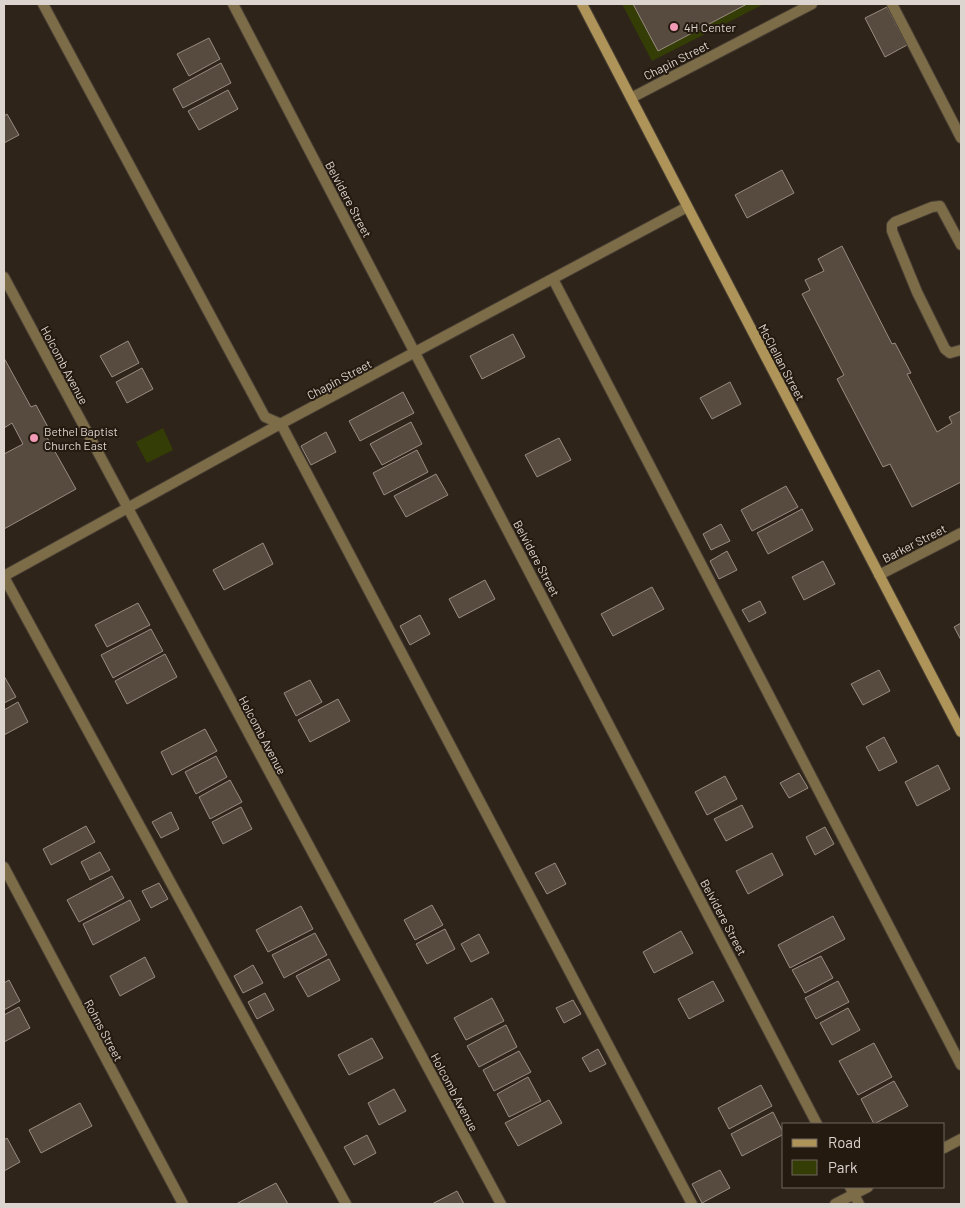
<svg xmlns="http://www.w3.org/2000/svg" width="965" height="1208" font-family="Barlow,sans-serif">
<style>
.green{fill:#343d05}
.building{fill:#574b3f;stroke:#998b7f}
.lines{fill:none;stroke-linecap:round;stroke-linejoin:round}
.lane-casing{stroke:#4a4036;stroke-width:12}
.street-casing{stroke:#4a4036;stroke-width:12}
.secondary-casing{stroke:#4a4036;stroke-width:12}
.lane{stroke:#7d6c48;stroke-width:10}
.street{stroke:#7d6c48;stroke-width:10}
.secondary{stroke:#ae9458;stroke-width:10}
.poi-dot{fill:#f09ab6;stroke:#241a10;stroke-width:2}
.labels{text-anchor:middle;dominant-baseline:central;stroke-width:4;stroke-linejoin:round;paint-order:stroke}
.poi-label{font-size:12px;fill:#dcd4ce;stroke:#241a10;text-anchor:start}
.street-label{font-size:12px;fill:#dcd4ce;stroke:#241a10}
</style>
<rect width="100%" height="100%" fill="#2e2419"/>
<!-- green -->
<g class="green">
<path d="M622,4H764L652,61Z"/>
<path d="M163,428L173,450L147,463L136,442Z"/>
</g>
<!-- building -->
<g class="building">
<path d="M633,4H747L658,51Z"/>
<path d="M887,7L907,45L885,57L865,18Z"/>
<path d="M209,38L220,59L189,76L177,54Z"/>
<path d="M221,63L231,83L183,108L173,89Z"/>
<path d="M228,90L238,109L199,130L188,111Z"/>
<path d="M7,114L19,135L4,143V116Z"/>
<path d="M782,170L794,193L747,218L735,195Z"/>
<path d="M842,246L892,344L895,343L911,373L907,374L937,432L952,423L949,417L961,411V482L912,507L890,464L883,467L837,379L844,375L802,294L810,290L805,280L824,271L818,259Z"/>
<path d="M513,334L525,357L482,379L470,356Z"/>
<path d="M128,341L139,363L112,377L100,356Z"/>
<path d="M4,358L31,407L36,405L49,429L44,432L76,489L4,529V454L23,444L12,423L4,428Z"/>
<path d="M142,368L153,389L127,403L116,382Z"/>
<path d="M730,382L741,404L712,419L700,398Z"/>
<path d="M403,392L414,413L360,441L349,421Z"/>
<path d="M411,422L422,444L382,465L370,444Z"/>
<path d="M326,432L336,452L311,465L301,446Z"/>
<path d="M559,438L571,460L537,477L525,455Z"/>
<path d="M417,450L428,472L384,495L373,473Z"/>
<path d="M436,474L448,495L406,517L394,496Z"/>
<path d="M786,486L798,507L752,531L741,510Z"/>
<path d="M802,509L813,530L768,554L757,533Z"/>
<path d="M721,524L730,541L711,550L703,534Z"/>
<path d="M263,543L273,564L224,590L213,570Z"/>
<path d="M727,551L737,570L719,579L710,561Z"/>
<path d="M823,561L835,584L804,600L792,577Z"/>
<path d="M485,580L495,599L459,618L449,599Z"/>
<path d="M652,587L664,609L613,636L601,614Z"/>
<path d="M760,601L766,613L749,622L742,610Z"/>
<path d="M138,603L150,625L107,647L95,625Z"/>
<path d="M420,615L430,634L410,645L400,626Z"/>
<path d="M961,623V640L954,627Z"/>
<path d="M151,629L163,651L113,678L101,655Z"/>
<path d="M165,654L177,677L127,704L115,681Z"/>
<path d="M879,670L890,691L863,705L851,684Z"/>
<path d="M4,676L16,697L4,703Z"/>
<path d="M310,680L322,702L296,716L284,693Z"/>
<path d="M338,699L350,721L310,742L298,720Z"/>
<path d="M18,702L28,722L4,735V710Z"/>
<path d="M205,729L217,751L172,775L161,752Z"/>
<path d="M884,737L897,762L879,771L866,747Z"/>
<path d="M216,756L227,777L196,794L185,772Z"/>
<path d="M938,765L950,789L917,806L905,782Z"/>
<path d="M799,773L808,788L789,798L780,783Z"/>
<path d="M725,776L737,799L707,815L695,792Z"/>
<path d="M230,780L242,802L210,819L199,797Z"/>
<path d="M742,805L753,827L726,841L714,819Z"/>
<path d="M241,807L252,829L223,844L212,822Z"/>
<path d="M171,812L179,829L161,838L152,822Z"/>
<path d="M86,826L95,842L51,865L43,849Z"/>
<path d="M825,827L834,844L815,855L806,837Z"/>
<path d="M100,852L110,870L90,880L81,862Z"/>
<path d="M772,853L783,875L748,894L736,871Z"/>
<path d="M555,863L566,884L547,894L535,873Z"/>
<path d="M112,876L124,898L79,922L67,900Z"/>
<path d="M159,883L168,899L151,908L142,891Z"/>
<path d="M130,900L140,920L93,945L83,924Z"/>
<path d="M432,905L443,925L415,940L404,920Z"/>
<path d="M301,906L313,929L268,952L256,930Z"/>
<path d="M833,916L845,939L790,968L778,945Z"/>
<path d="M445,929L455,949L427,964L416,944Z"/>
<path d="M681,931L693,953L654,973L643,952Z"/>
<path d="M315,933L327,955L284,978L272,955Z"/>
<path d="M479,934L489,953L471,962L461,944Z"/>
<path d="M821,956L833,978L805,993L792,970Z"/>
<path d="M145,957L155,977L120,996L110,976Z"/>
<path d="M329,959L340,980L308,997L296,976Z"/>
<path d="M253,965L263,983L243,993L234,976Z"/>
<path d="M9,980L20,1001L4,1010V983Z"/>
<path d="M713,981L724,1001L689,1019L678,999Z"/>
<path d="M838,981L849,1002L816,1019L805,998Z"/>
<path d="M265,993L274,1010L257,1019L248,1002Z"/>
<path d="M492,998L504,1021L466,1040L454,1018Z"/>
<path d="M573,1000L581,1014L564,1023L556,1008Z"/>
<path d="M19,1007L30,1028L4,1042V1015Z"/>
<path d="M848,1008L860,1030L832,1045L820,1023Z"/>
<path d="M506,1025L517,1047L479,1067L467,1046Z"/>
<path d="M372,1038L383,1058L349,1075L338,1055Z"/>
<path d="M874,1043L892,1077L858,1095L839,1061Z"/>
<path d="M598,1049L606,1064L590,1072L582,1058Z"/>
<path d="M519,1051L531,1072L494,1091L483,1070Z"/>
<path d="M528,1077L541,1101L509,1117L497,1094Z"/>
<path d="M894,1081L908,1106L874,1124L861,1099Z"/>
<path d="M761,1085L772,1106L729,1129L718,1108Z"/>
<path d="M394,1089L406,1111L379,1125L368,1103Z"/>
<path d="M549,1100L562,1123L518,1146L505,1123Z"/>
<path d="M80,1103L92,1126L41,1153L29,1130Z"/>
<path d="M773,1112L784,1134L742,1156L731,1134Z"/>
<path d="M367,1135L376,1153L354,1165L344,1147Z"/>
<path d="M7,1138L20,1162L4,1171V1140Z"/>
<path d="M720,1170L730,1188L702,1203L692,1184Z"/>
<path d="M276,1183L288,1204H236Z"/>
<path d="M457,1191L464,1204H432Z"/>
</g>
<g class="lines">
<defs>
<g id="lane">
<path d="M43,4L265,417L281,424L692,1204"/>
<path d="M892,4L961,138"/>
<path d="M961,245L940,206L932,207L895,222L892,225V231L917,292L945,349L950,353L961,350"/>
<path d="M553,279L961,1065"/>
<path d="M4,577L346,1204"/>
</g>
<g id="street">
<path d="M233,4L817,1124"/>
<path d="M631,98L812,4"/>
<path d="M4,277L501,1204"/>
<path d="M879,575L961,533"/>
<path d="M4,576L271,429L687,207"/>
<path d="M4,867L183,1204"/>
<path d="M944,1148L961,1139"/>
<path d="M850,1187L859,1204"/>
<path d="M835,1204L868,1187"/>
</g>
<path id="secondary" d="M582,4L961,732"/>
</defs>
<!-- lane casing -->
<use href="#lane" class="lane-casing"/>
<!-- street casing -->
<use href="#street" class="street-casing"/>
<!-- secondary casing -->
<use href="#secondary" class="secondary-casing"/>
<!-- lane -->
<use href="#lane" class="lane"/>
<!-- street -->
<use href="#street" class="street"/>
<!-- secondary -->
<use href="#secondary" class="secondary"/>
</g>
<!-- markers -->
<g class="poi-dot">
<circle cx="674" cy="27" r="5"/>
<circle cx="34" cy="438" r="5"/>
</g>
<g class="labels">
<!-- poi labels -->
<g class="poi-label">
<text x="684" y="27">4H Center</text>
<text x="44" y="431">Bethel Baptist<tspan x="44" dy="14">Church East</tspan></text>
</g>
<!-- street labels -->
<g class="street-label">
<text transform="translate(676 60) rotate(-27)">Chapin Street</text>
<text transform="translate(349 199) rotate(62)">Belvidere Street</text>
<text transform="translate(782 362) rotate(62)">McClellan Street</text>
<text transform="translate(65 365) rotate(62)">Holcomb Avenue</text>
<text transform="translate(339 379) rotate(-28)">Chapin Street</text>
<text transform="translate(914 543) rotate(-27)">Barker Street</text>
<text transform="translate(537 558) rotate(62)">Belvidere Street</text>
<text transform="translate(263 735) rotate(62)">Holcomb Avenue</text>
<text transform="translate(724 917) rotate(62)">Belvidere Street</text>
<text transform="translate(104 1030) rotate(62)">Rohns Street</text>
<text transform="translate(455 1092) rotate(62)">Holcomb Avenue</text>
</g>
</g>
<!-- border -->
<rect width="965" height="1208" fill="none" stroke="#dcd4ce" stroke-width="10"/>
<!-- legend -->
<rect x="782" y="1123" width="162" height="65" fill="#241a10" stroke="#6e645c"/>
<rect x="792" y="1139" width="25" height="8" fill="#ae9458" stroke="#6e645c"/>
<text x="828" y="1148" font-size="15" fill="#dcd4ce">Road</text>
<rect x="792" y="1160" width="25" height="15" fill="#343d05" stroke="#6e645c"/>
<text x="828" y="1173" font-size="15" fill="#dcd4ce">Park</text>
</svg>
